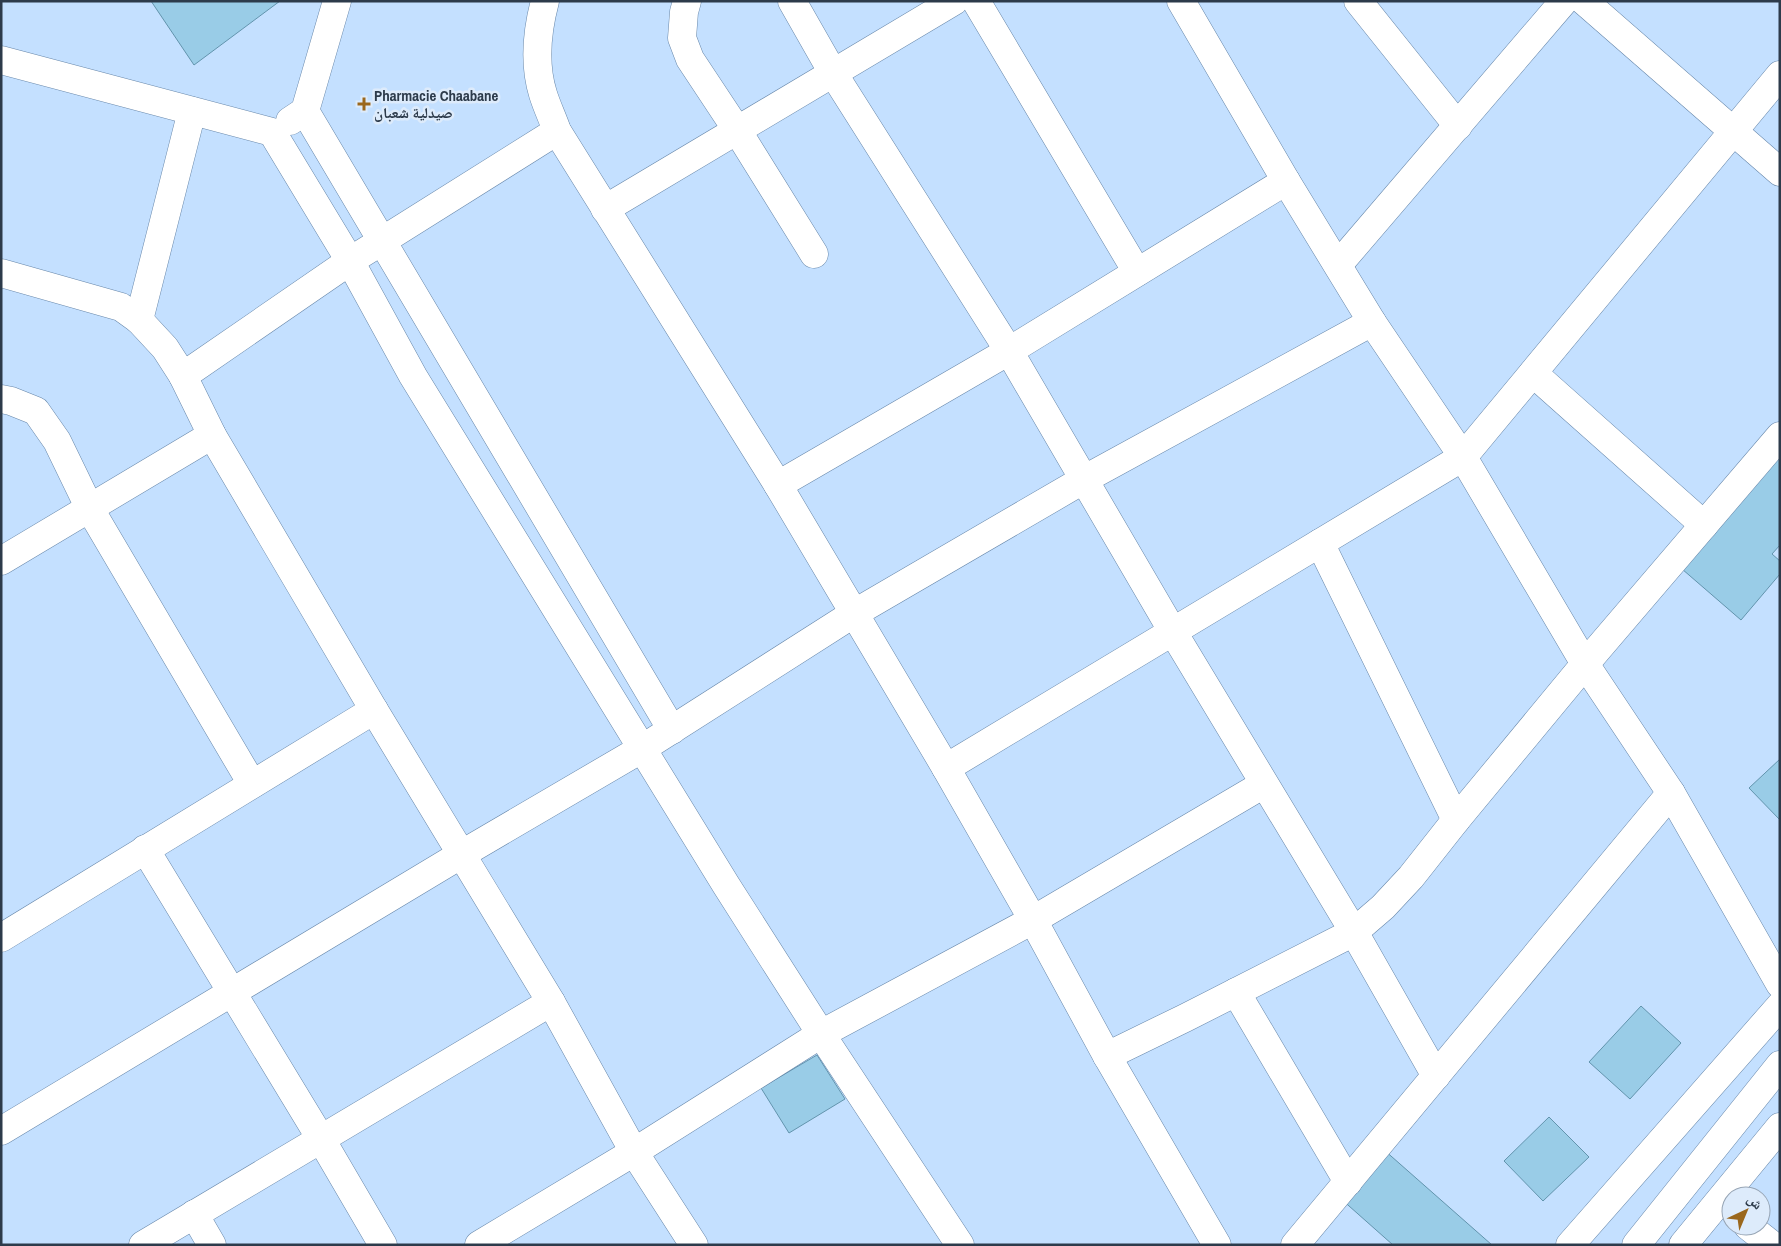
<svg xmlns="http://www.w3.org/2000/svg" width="1781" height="1246" font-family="'Archivo Narrow','Noto Naskh Arabic',sans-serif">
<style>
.building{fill:#99cce7;stroke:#6294ad}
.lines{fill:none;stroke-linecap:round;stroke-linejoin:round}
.minor-casing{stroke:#6787aa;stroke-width:29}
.trunk-casing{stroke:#6787aa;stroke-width:29}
.minor{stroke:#fff;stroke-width:28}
.trunk{stroke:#fff;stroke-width:28}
.poi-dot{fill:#9a671c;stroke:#ddebfb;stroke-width:2}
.labels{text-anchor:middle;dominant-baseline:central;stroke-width:5;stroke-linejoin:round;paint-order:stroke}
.poi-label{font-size:15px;font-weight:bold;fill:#2d3b4b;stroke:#ddebfb;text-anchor:start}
</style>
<rect width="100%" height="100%" fill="#c4e0ff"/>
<!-- building -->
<g class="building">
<path d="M151,1H280L194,65Z"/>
<path d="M1780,457V545L1772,554L1780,561V574L1741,620L1682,569Z"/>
<path d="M1780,759V820L1749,788Z"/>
<path d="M1641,1006L1681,1043L1630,1099L1589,1062Z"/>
<path d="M817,1055L845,1099L789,1133L761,1088Z"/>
<path d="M1549,1117L1589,1157L1543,1201L1504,1161Z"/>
<path d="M1383,1149L1492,1245H1393L1340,1198Z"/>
</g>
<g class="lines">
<defs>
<g id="minor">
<path d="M545,1C537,31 534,65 543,94C547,107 553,119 557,131L778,485L946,768L1033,920L1107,1056L1217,1245"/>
<path d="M687,1L684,12L682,38L690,59L737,130L814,254"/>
<path d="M792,1L833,73L1009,351L1173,632L1354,932L1436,1076"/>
<path d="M976,1L1137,272"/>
<path d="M1181,1L1286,181L1372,322L1463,457L1585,664L1671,793L1780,984"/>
<path d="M1358,1L1458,126"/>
<path d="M1584,1L1780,172"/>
<path d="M1,60L272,132L350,261L413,376L726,885L821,1034L960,1245"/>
<path d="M305,111L672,730"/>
<path d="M290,121L305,111L337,1"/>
<path d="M605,209L954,1"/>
<path d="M1338,265L1564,1"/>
<path d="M1,273L121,307L139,320L165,348L183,376L350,261L557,131"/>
<path d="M139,320L192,111"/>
<path d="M1533,373L1704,525"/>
<path d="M183,376L212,435L374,710L551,1002L634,1152L694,1245"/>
<path d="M1,399L11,401L36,411L57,441L90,509L252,784"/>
<path d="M778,485L1009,351L1286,181"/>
<path d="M1320,543L1456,820"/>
<path d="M1,561L212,435"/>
<path d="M946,768L1463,457L1780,75"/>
<path d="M145,849L321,1139L383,1245"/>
<path d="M1,938L374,710"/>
<path d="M1236,992L1348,1182"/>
<path d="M1107,1056L1185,1018L1354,932L1383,907L1411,877L1456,820L1585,664L1780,436"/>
<path d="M1,1131L462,854L643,748L853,614L1083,480L1372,322"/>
<path d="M194,1214L212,1245"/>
<path d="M1748,1226L1772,1245"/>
<path d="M143,1245L551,1002"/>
<path d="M479,1245L634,1152L821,1034L1033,920L1264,784"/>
<path d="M1295,1245L1671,793"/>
<path d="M1570,1245L1780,1006"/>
</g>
<g id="trunk">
<path d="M1636,1245L1780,1065"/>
<path d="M1683,1245L1780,1127"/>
</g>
</defs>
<!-- minor casing -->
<use href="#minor" class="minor-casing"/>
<!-- trunk casing -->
<use href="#trunk" class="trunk-casing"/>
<!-- minor -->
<use href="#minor" class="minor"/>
<!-- trunk -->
<use href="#trunk" class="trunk"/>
</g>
<!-- markers -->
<path class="poi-dot" d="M361.5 96.5h5v5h5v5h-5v5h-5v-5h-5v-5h5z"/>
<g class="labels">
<!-- poi labels -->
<g class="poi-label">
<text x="374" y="95">Pharmacie Chaabane<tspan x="374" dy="17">صيدلية شعبان</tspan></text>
</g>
</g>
<!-- border -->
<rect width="1781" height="1246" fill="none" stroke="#2d3b4b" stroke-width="5"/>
<!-- north arrow -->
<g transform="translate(1746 1211) rotate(44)"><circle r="24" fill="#ddebfb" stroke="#97a5b5"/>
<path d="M0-4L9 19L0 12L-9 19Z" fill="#9a671c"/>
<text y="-8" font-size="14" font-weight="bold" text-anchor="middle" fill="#2d3b4b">ش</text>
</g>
</svg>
